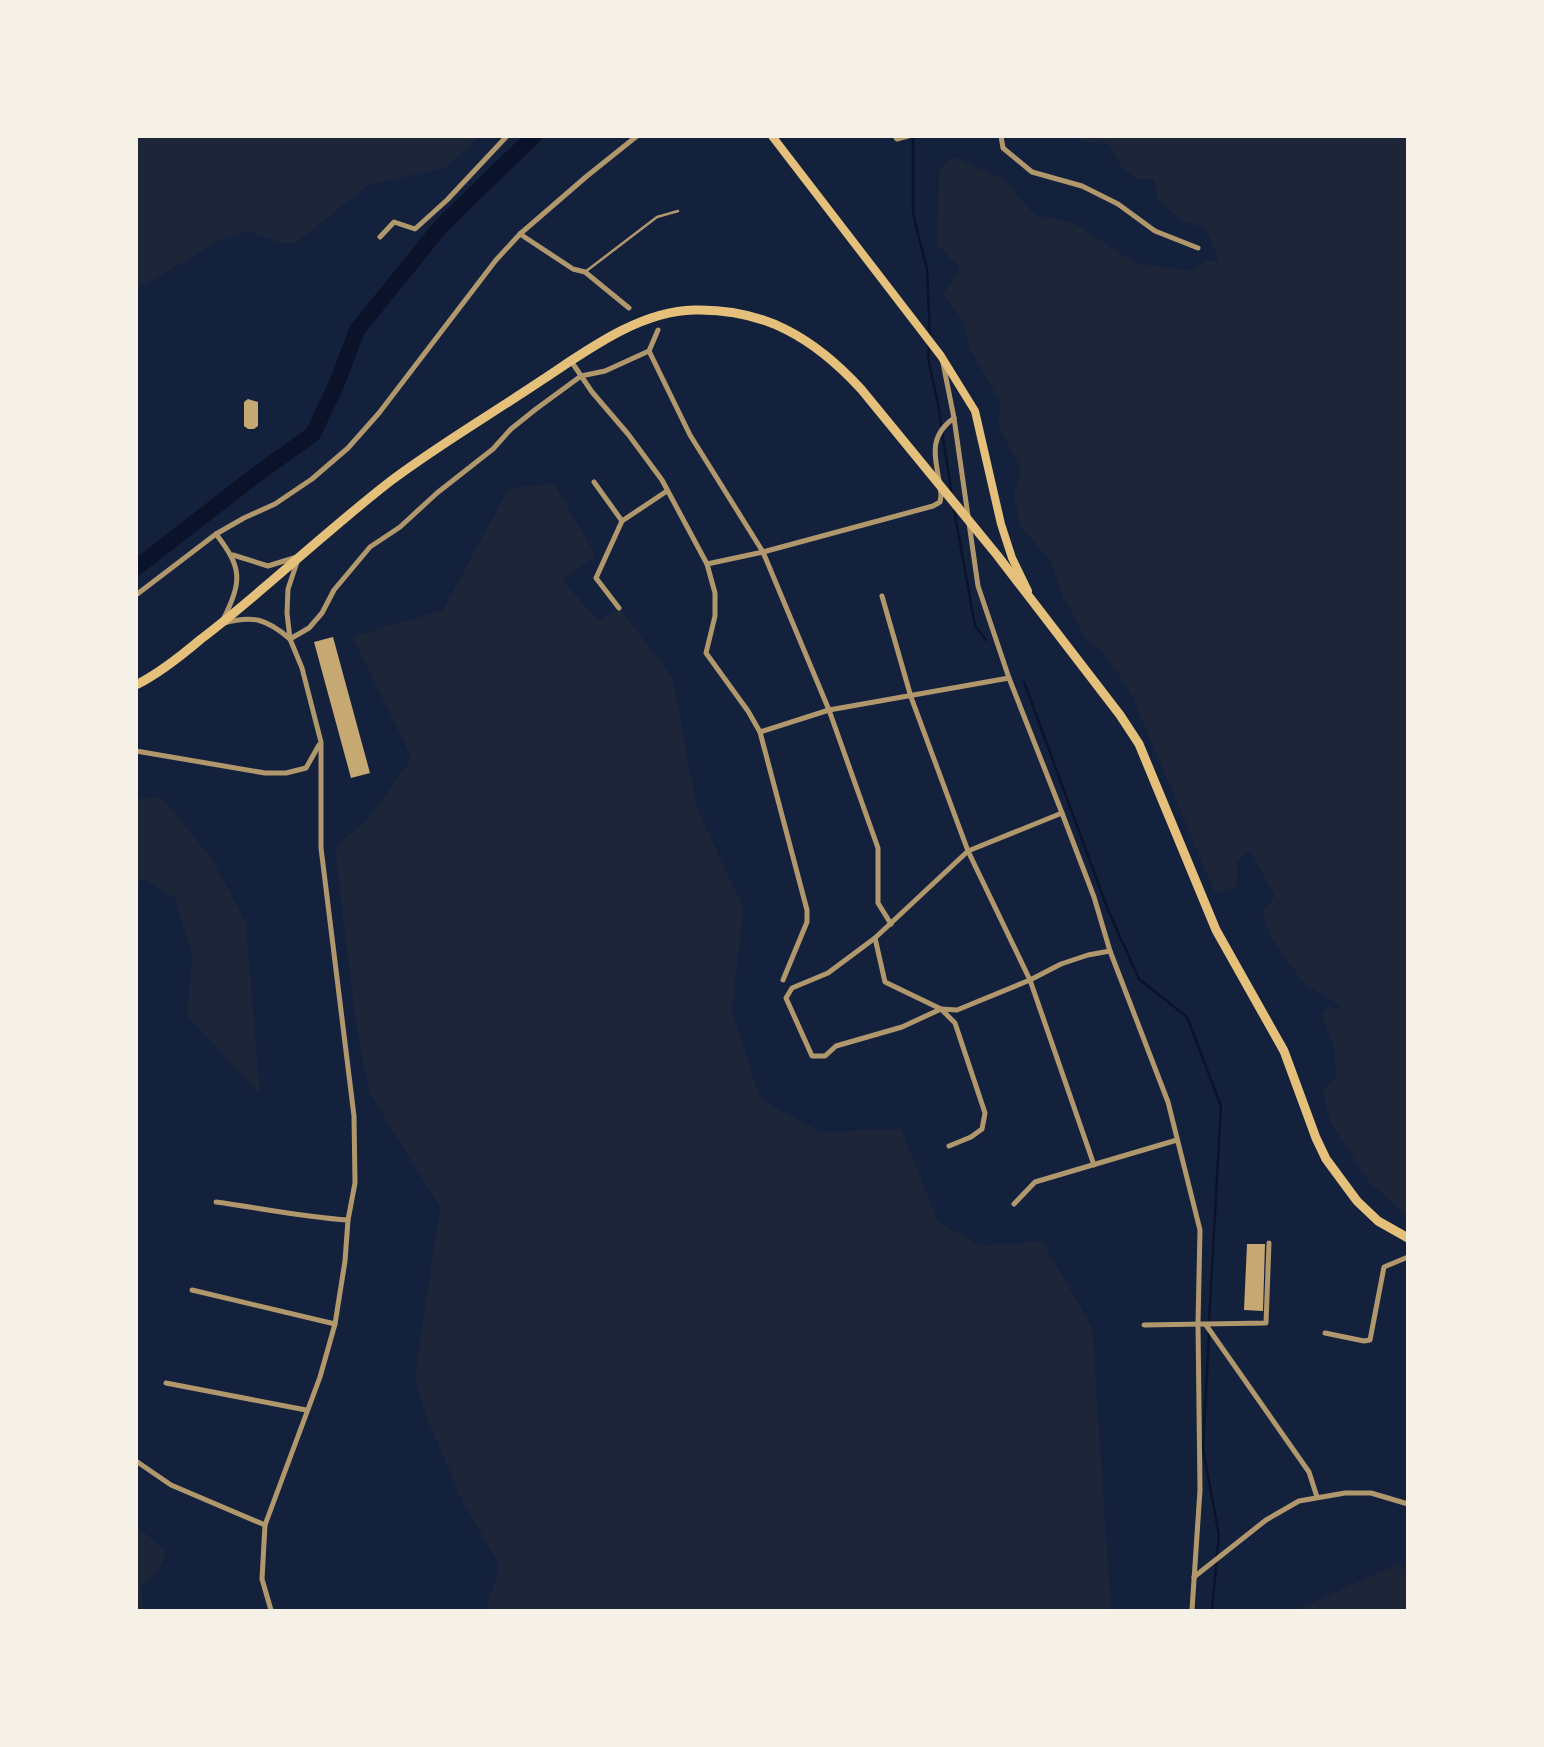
<svg xmlns="http://www.w3.org/2000/svg" width="1544" height="1747" font-family="Raleway,sans-serif">
<style>
.green{fill:#1d2539}
.lines{fill:none;stroke-linecap:round;stroke-linejoin:round}
.stream{stroke:#0b132b;stroke-width:2.5}
.river{stroke:#0b132b;stroke-width:16}
.building{fill:#c6a872}
.service{stroke:#b1986c;stroke-width:2.5}
.minor{stroke:#b1986c;stroke-width:5}
.secondary{stroke:#e5c07b;stroke-width:8}
.trunk{stroke:#e5c07b;stroke-width:9}
</style>
<rect width="100%" height="100%" fill="#14213d"/>
<!-- green -->
<g class="green">
<path d="M137,136H479V137L446,167L367,186L296,243H281L247,231L221,240L137,289Z"/>
<path d="M1077,137H1407V1216L1369,1182L1330,1122L1323,1092L1337,1075L1333,1043L1322,1016L1328,1006L1338,1009L1340,1004L1305,985L1271,937L1262,913L1275,896L1250,850L1237,862V886L1217,894L1214,890L1130,691L1104,653L1086,639L1063,596L1050,560L1021,527L1014,496L1021,469L998,424L1001,403L973,355L965,334L966,325L943,294L960,269L938,245L939,170L954,157L1003,179L1035,215L1074,223L1135,263L1189,271L1206,261H1219L1206,228L1182,221L1158,200L1154,179H1136L1120,165L1109,144L1082,142Z"/>
<path d="M554,484L596,556L562,580L598,620L620,609L672,677L697,808L743,908L732,1011L760,1099L821,1132L901,1129L938,1222L981,1246L1042,1241L1092,1327L1111,1610H486L500,1566L463,1502L426,1416L415,1377L440,1207L369,1092L355,1017L335,847L368,819L412,758L352,637L443,610L509,488Z"/>
<path d="M161,797L211,857L246,923L260,1094L187,1016L192,954L175,898L144,879L137,884V799Z"/>
<path d="M136,1526L164,1549L163,1564L141,1586L144,1610H137Z"/>
<path d="M1398,1564L1407,1572V1610H1296Z"/>
</g>
<g class="lines">
<!-- stream -->
<g class="stream">
<path d="M913,136V214L927,269L930,337"/>
<path d="M929,343L928,358L938,404L952,496"/>
<path d="M954,509L975,626L986,640"/>
<path d="M1024,682L1108,910L1139,979L1187,1017L1221,1106L1209,1322"/>
<path d="M1209,1333L1203,1449L1219,1535L1212,1610"/>
</g>
<!-- river -->
<path class="river" d="M136,568L256,475L313,434L337,383L357,330L442,225L534,136"/>
</g>
<!-- building -->
<g class="building">
<path d="M248,399L258,402V426L254,429H248L244,426V402Z"/>
<path d="M333,637L370,773L351,778L314,642Z"/>
<path d="M1247,1244H1265L1263,1311L1244,1310Z"/>
</g>
<g class="lines">
<!-- service -->
<path class="service" d="M585,272L657,217L678,211"/>
<!-- minor -->
<g class="minor">
<path d="M895,136L897,139L908,136"/>
<path d="M1001,136L1003,148L1032,172L1082,186L1118,204L1155,231L1198,248"/>
<path d="M520,234L573,269L585,272L629,308"/>
<path d="M380,237L394,222L415,229L447,200L507,136"/>
<path d="M649,351L690,435L763,552L829,710L878,848V903L891,924"/>
<path d="M649,351L658,330"/>
<path d="M571,361L592,392L628,434L662,480L707,564L715,593V616L706,653L748,711L760,732L807,910V922L783,980"/>
<path d="M943,363L954,418L978,586L1009,678L1062,813L1094,897L1110,951L1168,1102L1200,1230L1198,1324L1200,1490L1192,1610"/>
<path d="M594,482L622,521L596,578L619,608"/>
<path d="M622,521L667,491"/>
<path d="M216,534C243,569 242,581 223,620"/>
<path d="M233,555L268,566L297,557"/>
<path d="M707,564L763,552L933,506L940,502L941,496C939,465 923,440 954,418"/>
<path d="M136,595L216,534L244,518L275,504L312,479L348,448L379,413L496,260L520,234L587,176L637,136"/>
<path d="M882,596L911,697L968,851L1030,980L1094,1165"/>
<path d="M224,623C253,615 267,619 290,639"/>
<path d="M290,639L309,628L322,613L334,590L370,547L400,527L437,493L493,449L511,429L536,409L581,376L605,371L649,351"/>
<path d="M760,732L829,710L1009,678"/>
<path d="M136,751L265,773H286L306,768L319,745"/>
<path d="M1062,813L968,851L875,938L828,973L792,988L786,998L812,1056H825L836,1046L902,1027L941,1009L957,1010L1030,980L1061,964L1088,955L1110,951"/>
<path d="M875,938L885,982L941,1009L955,1023L985,1113L982,1129L971,1137L949,1146"/>
<path d="M216,1202C260,1208 304,1217 348,1220"/>
<path d="M1014,1204L1035,1182L1177,1140"/>
<path d="M192,1290L335,1324"/>
<path d="M1144,1325L1266,1323L1269,1243"/>
<path d="M1206,1325L1309,1472L1317,1497"/>
<path d="M1325,1333L1364,1341L1370,1340L1384,1267L1408,1257"/>
<path d="M166,1383L306,1410"/>
<path d="M136,1461L171,1485L265,1525"/>
<path d="M1194,1577L1266,1520L1299,1501L1345,1493H1371L1408,1504"/>
<path d="M271,1610L262,1579L265,1525L320,1377L335,1324L345,1261L348,1220L355,1183L354,1116L321,848V742L302,668L290,639L287,613L288,589L297,562"/>
</g>
<!-- secondary -->
<path class="secondary" d="M772,136L941,356L975,411L1001,524L1012,558L1028,591"/>
<!-- trunk -->
<path class="trunk" d="M136,685C160,673 181,656 201,639C246,605 288,566 331,530C351,513 371,496 392,480C440,444 493,413 542,380C586,351 639,311 694,310C765,308 815,339 861,389L997,555L1120,715L1139,744L1216,930L1284,1051L1316,1138L1326,1159L1357,1201L1378,1221L1408,1238"/>
</g>
<!-- border -->
<rect width="1544" height="1747" fill="none" stroke="#f6f1e7" stroke-width="276"/>
</svg>
